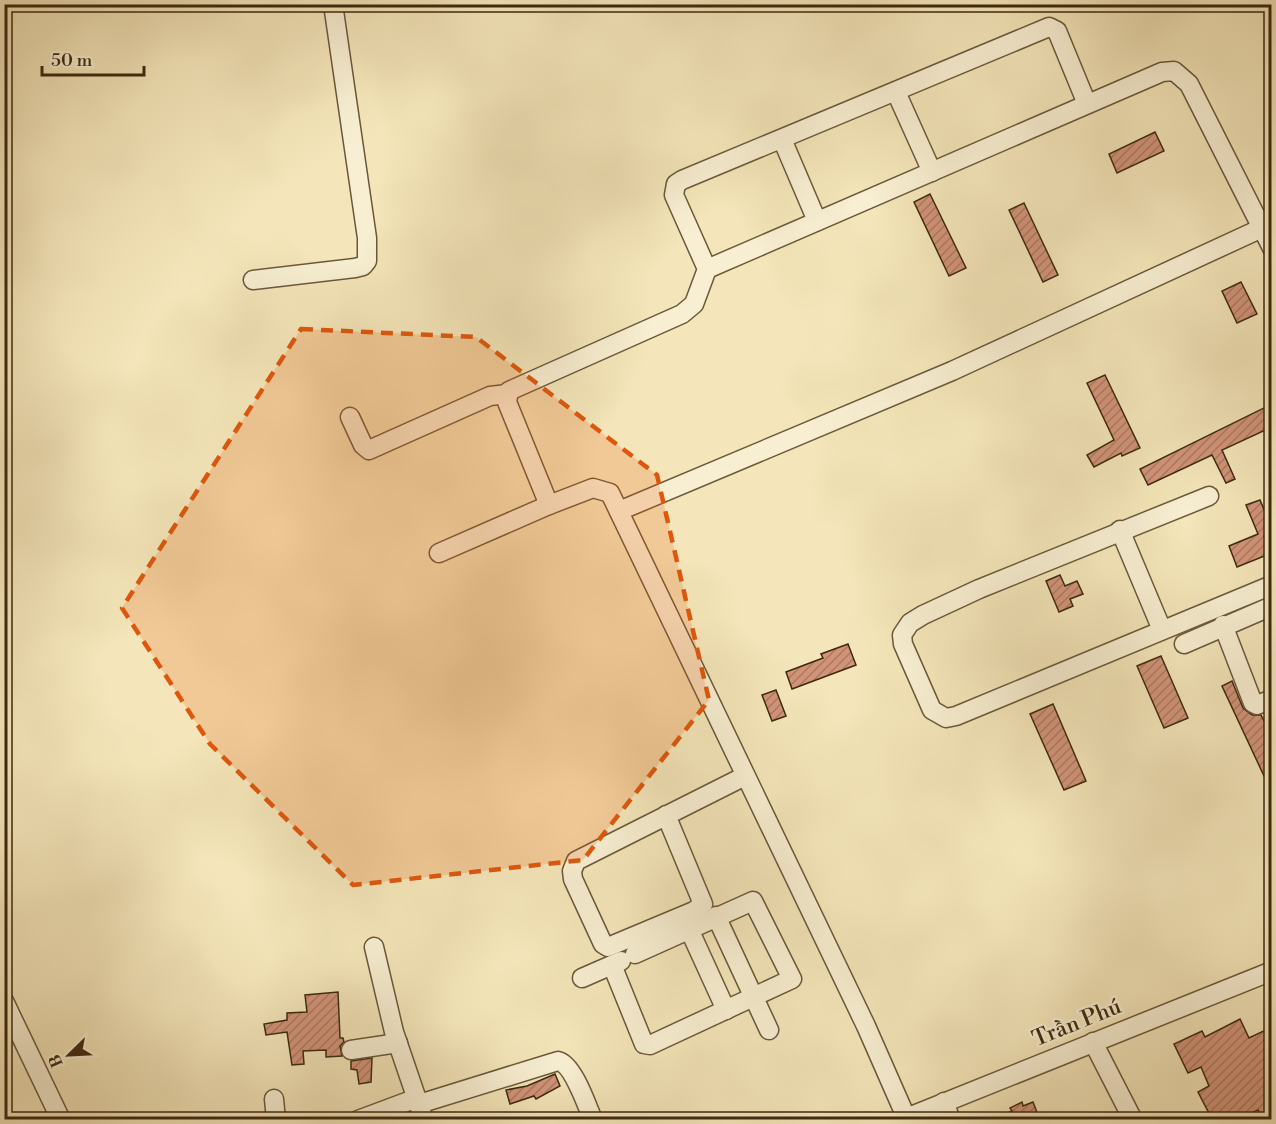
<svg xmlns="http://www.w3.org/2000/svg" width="1276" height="1124" font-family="'Libre Bodoni',serif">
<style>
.building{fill:url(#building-hatch);stroke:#3c2910;stroke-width:1.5}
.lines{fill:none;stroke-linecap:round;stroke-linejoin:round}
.minor-casing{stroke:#6a583a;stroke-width:21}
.minor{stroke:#f8efd2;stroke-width:18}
.marked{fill:#df570c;fill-opacity:0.2;stroke:#df570c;stroke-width:4.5;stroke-dasharray:12 8;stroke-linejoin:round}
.labels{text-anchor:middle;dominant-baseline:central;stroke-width:5;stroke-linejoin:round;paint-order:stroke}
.street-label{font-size:22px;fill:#3c2910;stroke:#f8efd2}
</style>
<defs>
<pattern id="building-hatch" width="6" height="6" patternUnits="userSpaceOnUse" patternTransform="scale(1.5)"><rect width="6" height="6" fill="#d29479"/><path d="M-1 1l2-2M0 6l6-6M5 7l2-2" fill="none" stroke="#ac7962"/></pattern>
</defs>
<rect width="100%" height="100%" fill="#f4e6ba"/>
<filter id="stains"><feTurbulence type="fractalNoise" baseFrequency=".00333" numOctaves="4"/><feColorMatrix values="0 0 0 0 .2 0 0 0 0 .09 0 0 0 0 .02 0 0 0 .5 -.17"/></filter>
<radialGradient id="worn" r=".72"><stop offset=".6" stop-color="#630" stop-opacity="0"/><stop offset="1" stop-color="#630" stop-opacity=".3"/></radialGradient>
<!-- building -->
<g class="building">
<path d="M1155,132L1164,151L1117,173L1109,154Z"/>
<path d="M930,194L966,268L949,276L914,202Z"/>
<path d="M1024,203L1058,275L1043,282L1009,210Z"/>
<path d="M1241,282L1257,314L1237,323L1222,291Z"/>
<path d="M1105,375L1140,448L1122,456L1121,453L1094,467L1087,455L1114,440L1087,383Z"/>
<path d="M1272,404V427L1222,450L1235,479L1226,483L1212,455L1148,485L1140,469Z"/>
<path d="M1260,500L1268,519L1272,518V553L1237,567L1229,546L1258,534L1246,505Z"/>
<path d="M1060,575L1065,586L1077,581L1083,594L1070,599L1073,606L1059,612L1046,581Z"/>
<path d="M848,644L856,665L792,689L786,672L823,658L821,654Z"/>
<path d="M1161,656L1188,718L1164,728L1137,666Z"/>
<path d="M1232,681L1243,708L1252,715H1261L1272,737V772L1264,776L1222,686Z"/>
<path d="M776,690L786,716L772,721L762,695Z"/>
<path d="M1053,704L1086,781L1064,790L1030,714Z"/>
<path d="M338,992L340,1038H343L344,1042L340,1046L342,1056L326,1057V1050L303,1051L304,1064L292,1065L287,1032L266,1035L264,1024L287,1020V1013L307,1012L305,995Z"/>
<path d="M1240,1019L1249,1038L1272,1027V1111L1261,1116L1258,1110L1238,1119H1212L1198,1092L1209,1086L1201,1067L1188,1073L1174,1044L1202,1031L1205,1037Z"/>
<path d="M372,1058L371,1082L359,1084L357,1070L351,1069V1061Z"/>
<path d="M555,1074L560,1086L536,1099L534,1096L510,1104L506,1090L527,1086Z"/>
<path d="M1022,1102L1023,1106L1033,1102L1038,1115L1028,1119H993L1012,1111L1010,1108Z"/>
</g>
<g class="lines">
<defs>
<g id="minor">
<path d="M896,92L932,172"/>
<path d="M782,139L817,221"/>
<path d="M707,269L1162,72L1174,71L1189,84L1272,248"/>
<path d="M253,280L355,268L363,266L367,261V238L333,4"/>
<path d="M350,417L363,445L369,450L490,396L507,394"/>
<path d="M1209,496L979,589L923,615L910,623L902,635L903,644L932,710L946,718L956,716L1272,585"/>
<path d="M619,511L952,371L1262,228"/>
<path d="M1120,530L1162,630"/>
<path d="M439,553L549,505"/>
<path d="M1223,625L1253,703L1257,705L1272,699"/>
<path d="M1184,644L1272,606"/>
<path d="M666,815L703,904L694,911L608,947L603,944L573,879L572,871L576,861L745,776"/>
<path d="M716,916L769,1030"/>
<path d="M689,929L726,1010"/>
<path d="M374,947L394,1032L424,1120"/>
<path d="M612,965L644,1044L650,1045L792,979L753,901L635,954"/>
<path d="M582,978L621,961"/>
<path d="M4,1001L61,1120"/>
<path d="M1093,1042L1133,1120"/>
<path d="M351,1050L398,1043"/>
<path d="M274,1099L276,1120"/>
<path d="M944,1102L951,1120"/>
<path d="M419,1104L558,1061C573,1064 587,1106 593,1120"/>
<path d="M906,1117L866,1026L610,493L593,488L549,505L507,402L509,391L682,314L694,304L707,269L674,195L676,184L682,180L1049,27L1057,31L1087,104"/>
<path d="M358,1120L417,1098"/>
<path d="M901,1120L1272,971"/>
</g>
</defs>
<!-- minor casing -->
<use href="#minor" class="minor-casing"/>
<!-- minor -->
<use href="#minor" class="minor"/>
</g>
<!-- marked area -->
<path class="marked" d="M301,329L476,337L657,475L709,700L583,860L353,885L210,744L122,608Z"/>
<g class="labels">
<!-- street labels -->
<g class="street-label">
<text transform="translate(1077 1023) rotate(-22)">Trần Phú</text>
</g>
</g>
<!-- margin -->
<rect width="1276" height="1124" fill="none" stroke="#f4e6ba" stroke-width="24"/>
<rect x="6" y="6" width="1264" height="1112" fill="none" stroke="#3c2910" stroke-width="3"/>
<rect x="12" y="12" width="1252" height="1100" fill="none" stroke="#3c2910" stroke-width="1.5"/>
<!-- north arrow -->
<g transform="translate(69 1055) rotate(246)" stroke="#f8efd2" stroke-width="4.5" paint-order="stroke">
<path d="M0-4.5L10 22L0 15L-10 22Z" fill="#3c2910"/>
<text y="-9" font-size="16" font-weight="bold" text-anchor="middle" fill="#3c2910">B</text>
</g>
<!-- scale -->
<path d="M42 66v9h102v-9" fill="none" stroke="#3c2910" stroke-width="3"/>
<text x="51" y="66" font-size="18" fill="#3c2910" stroke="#f8efd2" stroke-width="4.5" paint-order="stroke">50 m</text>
<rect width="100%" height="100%" filter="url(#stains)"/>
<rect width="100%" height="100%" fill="url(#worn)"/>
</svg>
